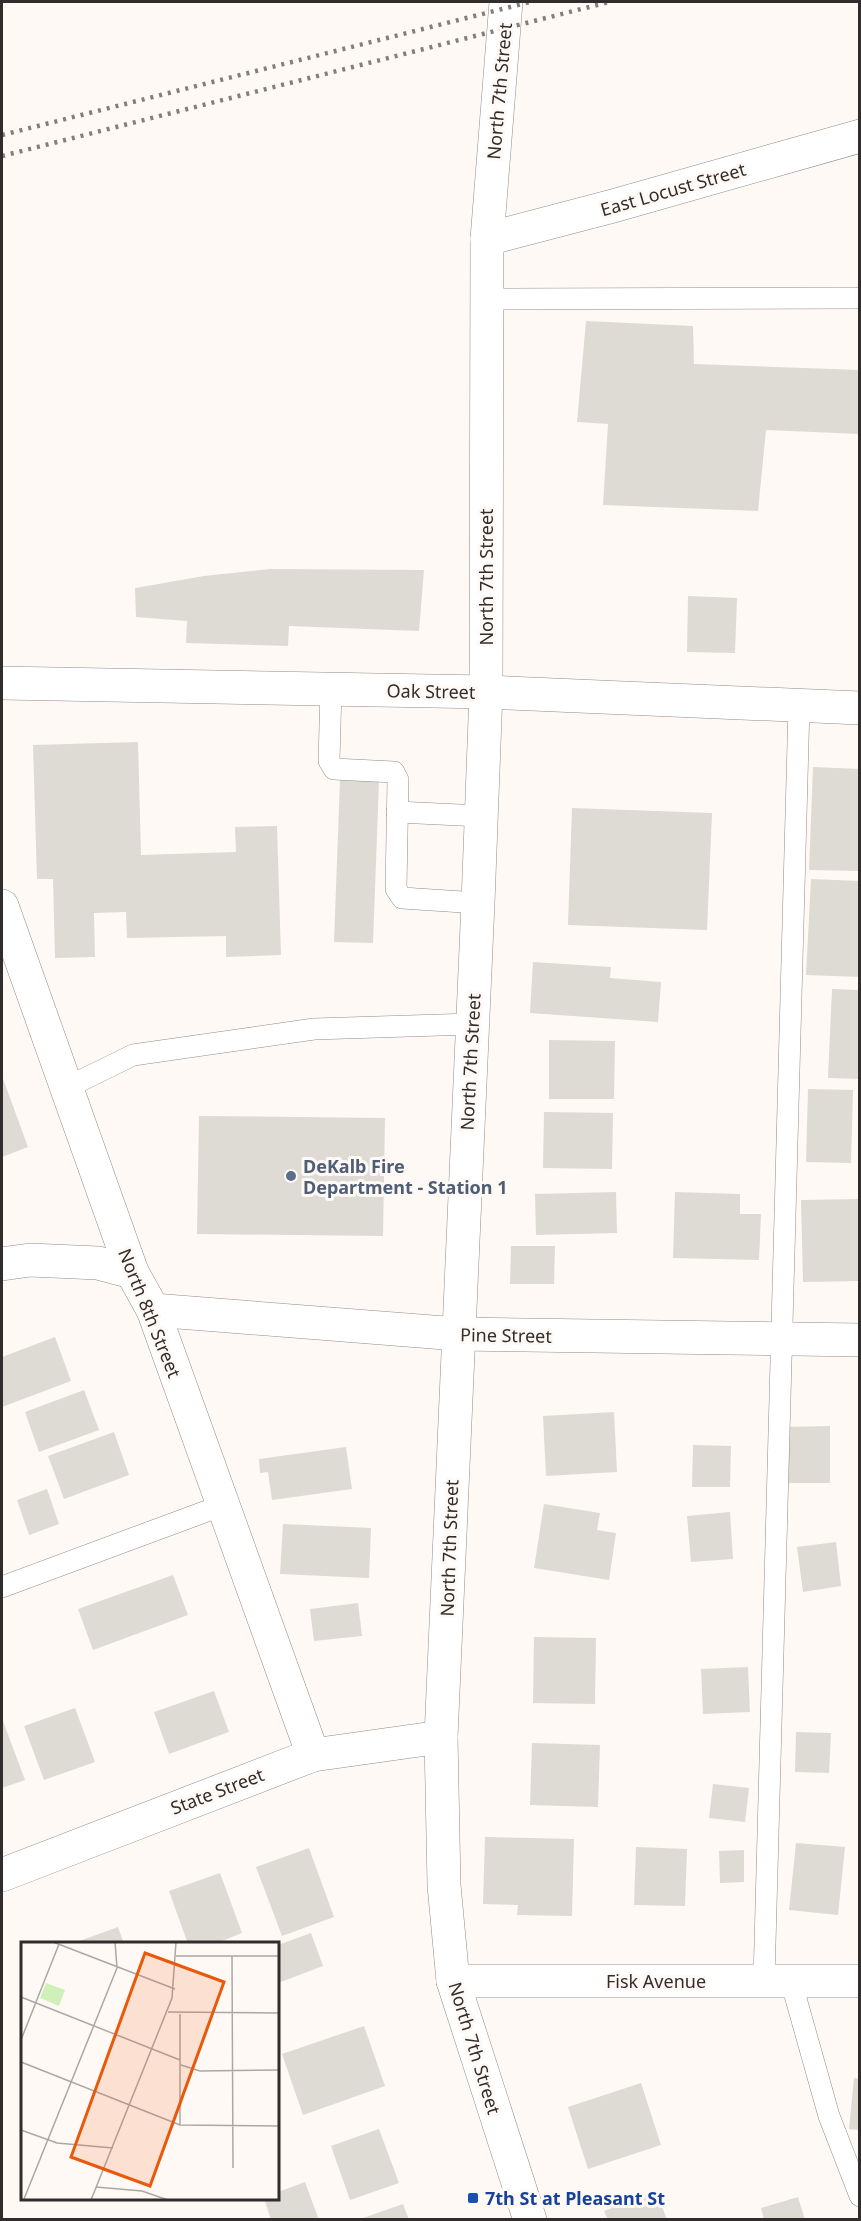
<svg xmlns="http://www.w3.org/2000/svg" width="861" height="2221" font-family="'Noto Sans',sans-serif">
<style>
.building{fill:#dedad4}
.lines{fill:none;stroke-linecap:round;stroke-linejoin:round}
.service-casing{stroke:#928c89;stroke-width:22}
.minor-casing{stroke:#928c89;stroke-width:34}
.tertiary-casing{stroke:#928c89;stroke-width:34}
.service{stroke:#fff;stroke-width:21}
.minor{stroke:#fff;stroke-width:33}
.tertiary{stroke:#fff;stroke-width:33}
.rail{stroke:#827e7c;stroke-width:4.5;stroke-dasharray:3 6;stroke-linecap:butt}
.service-dot{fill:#5c6f8a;stroke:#fff9f6;stroke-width:2}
.transit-dot{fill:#1a4fb4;stroke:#fff9f6;stroke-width:2}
.labels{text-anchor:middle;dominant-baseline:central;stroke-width:6;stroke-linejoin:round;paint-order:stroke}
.street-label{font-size:18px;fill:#302d2c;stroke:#fff9f6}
.service-label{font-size:18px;font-weight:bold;fill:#4e5e75;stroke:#fff9f6;text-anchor:start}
.transit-label{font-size:18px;font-weight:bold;fill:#164399;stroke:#fff9f6;text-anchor:start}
.inset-road{fill:none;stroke:#aca7a5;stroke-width:1.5}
.view{fill:#e8590c;fill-opacity:0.15;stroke:#e8590c;stroke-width:3}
.inset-edge{fill:none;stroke:#302d2c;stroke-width:3}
</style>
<rect width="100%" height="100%" fill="#fff9f6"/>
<!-- building -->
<g class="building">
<path d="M586,321L693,326L694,364L860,370V434L766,430L758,511L603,505L608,424L577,422Z"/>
<path d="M270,569L424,570L419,631L289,626L288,646L186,643L187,621L136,617L135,588L204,576Z"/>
<path d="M688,596L737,598L735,653L687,652Z"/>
<path d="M138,742L141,855L236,852L235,827L277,826L281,955L226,957V936L127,938L126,912L94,913L95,957L55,958L53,879H37L33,745Z"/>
<path d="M813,767L860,769V871L809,870Z"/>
<path d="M340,780L379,781L373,943L334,942Z"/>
<path d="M572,808L712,813L707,930L568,925Z"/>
<path d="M811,879L860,881V977L806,975Z"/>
<path d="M533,962L611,967L610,978L661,982L658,1022L530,1013Z"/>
<path d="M832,989L860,990V1079L828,1078Z"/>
<path d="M549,1040L615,1041L614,1099H549Z"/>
<path d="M2,1076L28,1147L2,1157Z"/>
<path d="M808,1089L853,1090L851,1163L806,1162Z"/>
<path d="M544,1112L613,1113L612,1169L543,1168Z"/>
<path d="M199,1116L385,1118L383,1236L197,1234Z"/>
<path d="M616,1192L617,1233L536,1235L535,1194Z"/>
<path d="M675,1192L740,1194V1214H761L759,1260L673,1258Z"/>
<path d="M860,1199V1281L803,1282L801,1200Z"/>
<path d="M511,1246H555L554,1284H510Z"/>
<path d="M55,1337L71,1381L2,1407V1357Z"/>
<path d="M84,1390L99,1430L39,1452L25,1412Z"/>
<path d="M614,1412L617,1472L546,1476L543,1416Z"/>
<path d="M830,1426V1483H783V1427Z"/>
<path d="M114,1432L129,1475L64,1499L48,1456Z"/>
<path d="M693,1445L731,1446L730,1487H692Z"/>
<path d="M346,1447L352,1489L272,1500L268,1472L260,1473L259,1459Z"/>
<path d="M47,1489L59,1524L29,1535L17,1500Z"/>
<path d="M544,1504L600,1513L597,1530L616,1533L609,1580L534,1568Z"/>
<path d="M730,1512L733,1559L691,1562L687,1516Z"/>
<path d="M283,1524L371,1528L369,1578L280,1574Z"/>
<path d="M836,1542L841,1586L803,1592L797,1547Z"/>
<path d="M173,1575L188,1615L93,1650L78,1609Z"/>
<path d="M358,1603L362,1636L314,1641L310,1609Z"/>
<path d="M534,1637L596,1638L595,1704L533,1703Z"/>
<path d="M748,1667L750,1712L703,1714L701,1669Z"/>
<path d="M214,1691L229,1732L169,1754L154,1712Z"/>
<path d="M75,1708L95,1762L44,1780L24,1726Z"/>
<path d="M3,1721L25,1780L2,1788V1722Z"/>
<path d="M796,1732L831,1733L829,1773L795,1772Z"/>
<path d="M532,1743L600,1745L598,1807L530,1805Z"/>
<path d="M713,1784L749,1788L745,1822L709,1818Z"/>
<path d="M485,1837L574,1839L572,1916L517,1915L518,1905L483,1904Z"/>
<path d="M796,1843L845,1847L838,1915L789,1910Z"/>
<path d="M636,1847L687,1849L685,1906L634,1905Z"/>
<path d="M309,1848L334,1917L282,1936L256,1867Z"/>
<path d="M744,1850V1882L720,1883L719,1851Z"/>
<path d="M220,1873L242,1933L214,1944H188L169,1891Z"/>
<path d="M118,1927L124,1944H74V1943Z"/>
<path d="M311,1933L323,1966L278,1983V1945Z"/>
<path d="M364,2026L385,2086L303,2115L282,2054Z"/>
<path d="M854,2078L860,2079V2130L849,2129Z"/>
<path d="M641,2083L661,2145L588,2169L568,2107Z"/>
<path d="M379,2129L399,2183L350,2200L331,2146Z"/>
<path d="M305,2182L319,2220H271L264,2198H278V2192Z"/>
<path d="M656,2190L667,2220H608L604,2211Z"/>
<path d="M798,2197L805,2220H764L761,2208Z"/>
<path d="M403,2204L409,2220H360V2219Z"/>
</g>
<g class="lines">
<defs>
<g id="service">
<path d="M486,299L860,298"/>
<path d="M331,689L329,761L334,769L394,772L398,780L396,889L402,898L478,903"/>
<path d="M397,812L481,816"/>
<path d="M66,1088L133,1055L314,1029L472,1024"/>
<path d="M2,1587L223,1505"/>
<path d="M764,1980L799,706"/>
<path d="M791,1981L829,2116L860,2196"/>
</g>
<g id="minor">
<path d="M487,239L613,206L860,136"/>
<path d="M2,683L486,692L860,708"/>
<path d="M2,906L132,1272L153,1310L313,1755"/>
<path d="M2,1264L30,1260L98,1263L132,1272"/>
<path d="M153,1310L458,1334L860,1340"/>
<path d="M2,1875L313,1755L441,1737"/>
<path d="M453,1981H860"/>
</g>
<path id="tertiary" d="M506,2L487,239L486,692L478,903L441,1737L444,1885L453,1981L530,2220"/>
</defs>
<!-- service casing -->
<use href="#service" class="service-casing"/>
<!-- minor casing -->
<use href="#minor" class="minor-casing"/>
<!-- tertiary casing -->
<use href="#tertiary" class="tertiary-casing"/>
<!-- service -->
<use href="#service" class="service"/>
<!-- minor -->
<use href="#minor" class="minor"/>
<!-- tertiary -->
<use href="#tertiary" class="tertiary"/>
<!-- rail -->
<g class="rail">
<path d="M2,135L530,2"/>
<path d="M2,156L609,2"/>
</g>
</g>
<!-- markers -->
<circle class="service-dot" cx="291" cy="1176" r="6"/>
<rect class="transit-dot" x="467" y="2192" width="12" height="12" rx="3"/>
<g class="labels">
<!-- street labels -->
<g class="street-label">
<text transform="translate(499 91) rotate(-85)">North 7th Street</text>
<text transform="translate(673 189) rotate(-16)">East Locust Street</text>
<text transform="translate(486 577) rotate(-90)">North 7th Street</text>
<text transform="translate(431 691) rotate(1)">Oak Street</text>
<text transform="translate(470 1062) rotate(-87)">North 7th Street</text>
<text transform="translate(150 1313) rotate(68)">North 8th Street</text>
<text transform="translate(506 1335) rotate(1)">Pine Street</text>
<text transform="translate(449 1548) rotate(-88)">North 7th Street</text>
<text transform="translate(217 1791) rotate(-21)">State Street</text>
<text x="656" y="1981">Fisk Avenue</text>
<text transform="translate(475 2048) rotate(73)">North 7th Street</text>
</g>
<!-- service labels -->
<g class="service-label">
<text x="303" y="1166">DeKalb Fire<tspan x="303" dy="21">Department - Station 1</tspan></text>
</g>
<!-- transit labels -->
<g class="transit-label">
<text x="485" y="2198">7th St at Pleasant St</text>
</g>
</g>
<!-- overview -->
<g transform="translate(21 1942)">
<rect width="258" height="258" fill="#fff9f6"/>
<path d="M25,41L44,48L38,64L19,56Z" fill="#cff1b9"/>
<path class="inset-road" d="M32,0L154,47M155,14H258M211,14L212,226M0,55L159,118M147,70L258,71M159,72V183M0,98L38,2M0,120L159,183L258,184M160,123L179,129L258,128M0,188L36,201L92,206M75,245L121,249L147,258M3,257L96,26L94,0M70,258L151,56L155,0"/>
<path class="view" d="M124,11L203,40L129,244L50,215Z"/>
<rect width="258" height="258" class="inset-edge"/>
</g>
<!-- border -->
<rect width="861" height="2221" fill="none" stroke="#302d2c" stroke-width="6"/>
</svg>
